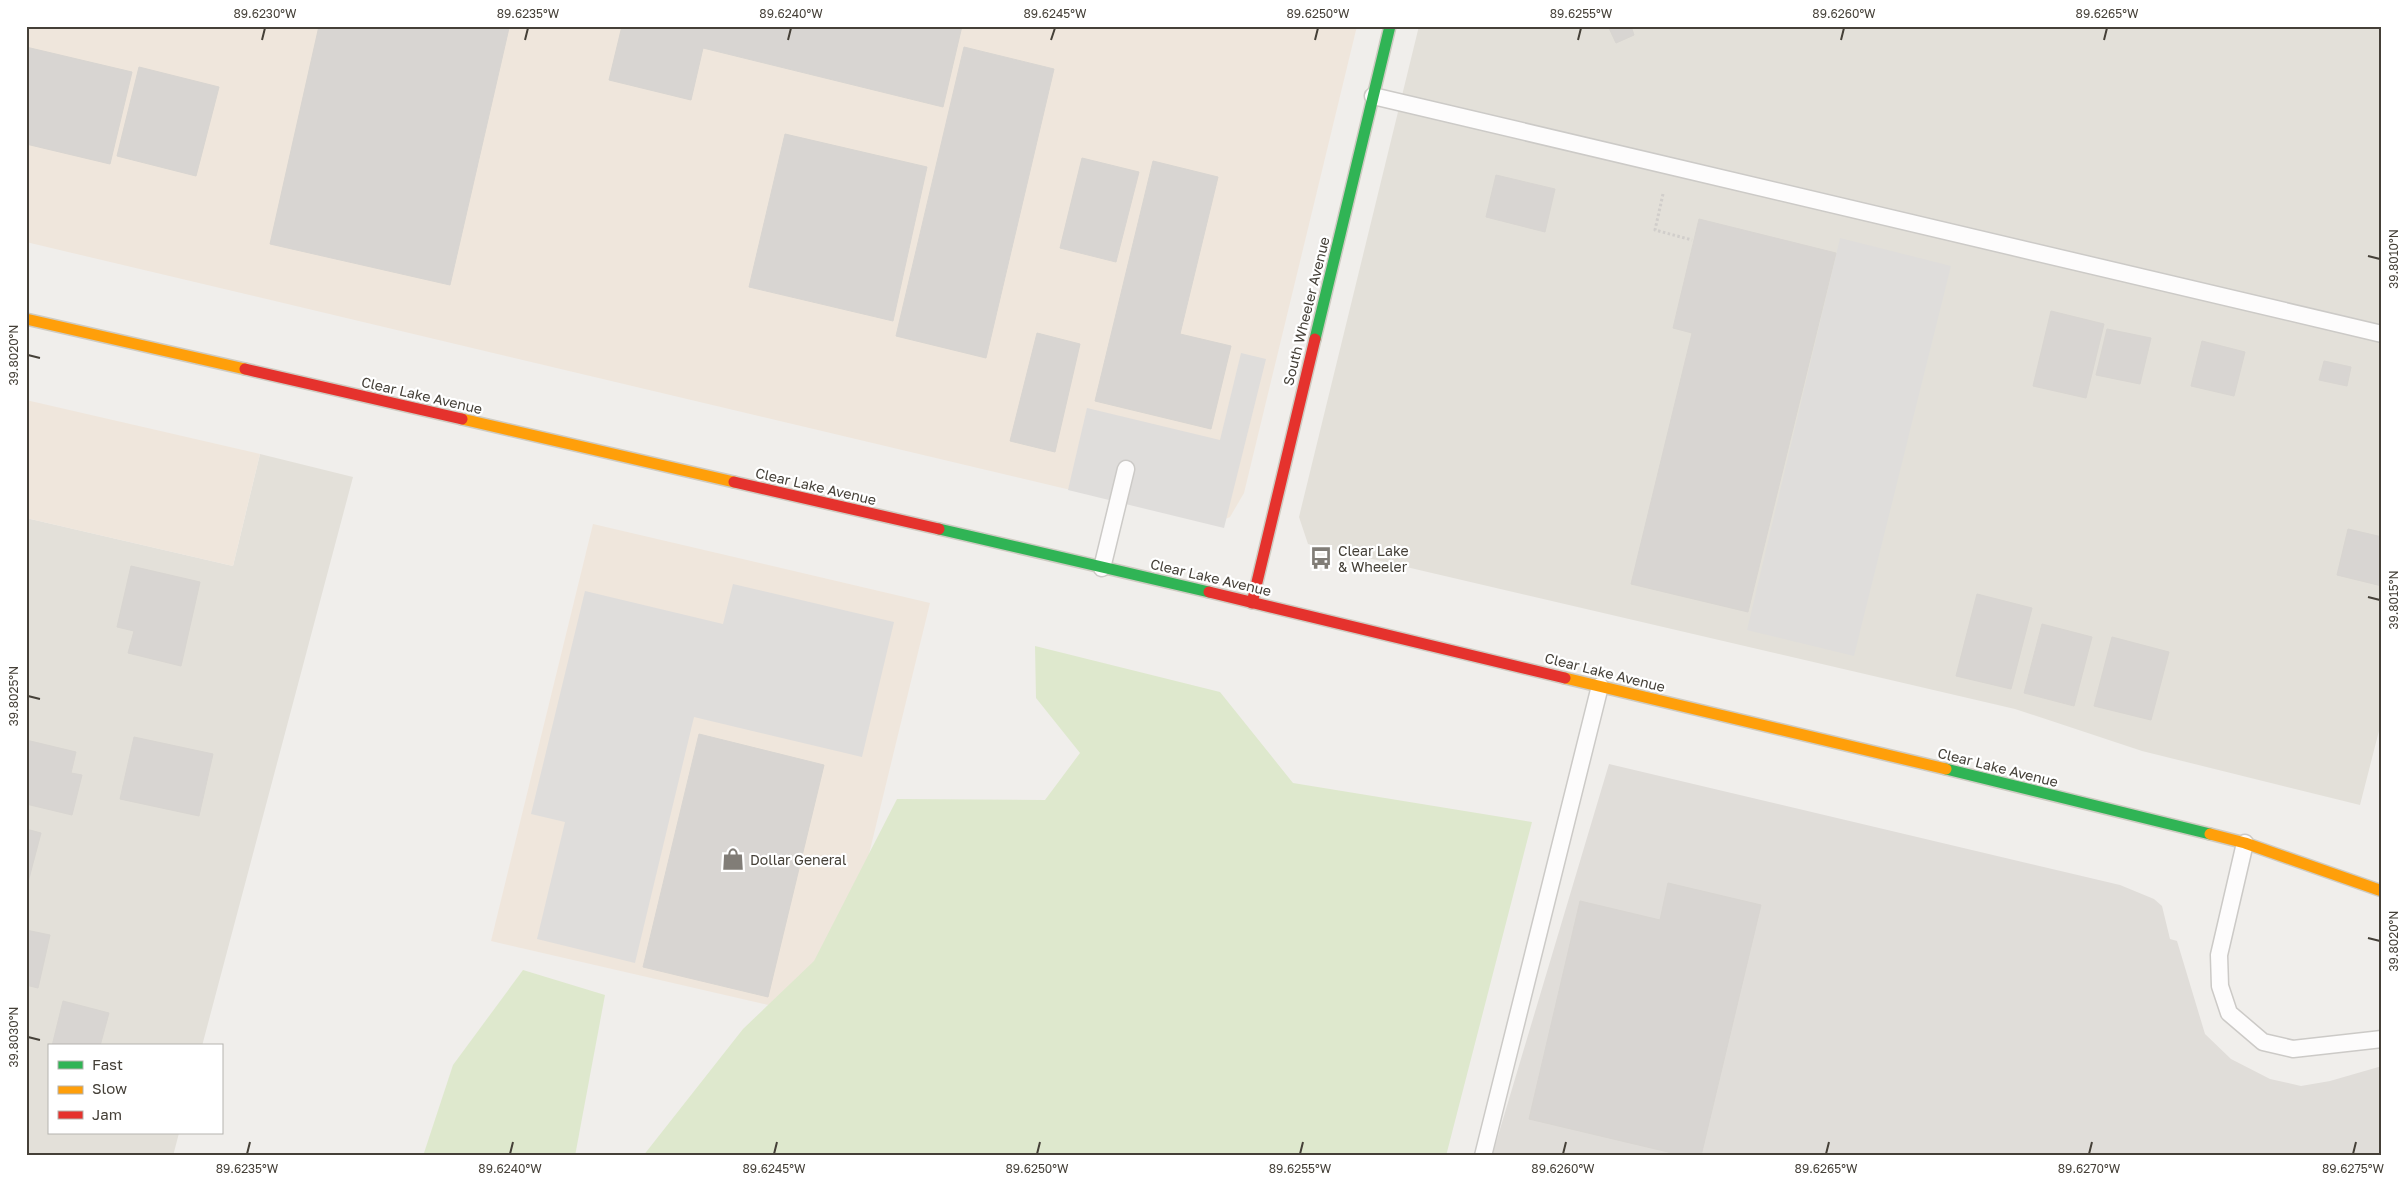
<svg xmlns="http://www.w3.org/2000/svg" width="2408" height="1182" font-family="'Golos Text',sans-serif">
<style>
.residential{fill:#e3e0d9}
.commercial{fill:#efe6dc}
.industrial{fill:#e0ddd9}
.green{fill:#dee8cd}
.parking{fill:#dfdddb}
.building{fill:#d8d5d2;stroke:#d8d5d1}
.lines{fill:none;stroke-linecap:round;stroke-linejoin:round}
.lane-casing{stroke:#cccac7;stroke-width:19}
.fast-casing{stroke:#cecbc2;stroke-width:14}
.slow-casing{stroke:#cecbc2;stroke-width:14}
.jam-casing{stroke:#cecbc2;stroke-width:14}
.path{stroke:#d1cecb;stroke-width:3;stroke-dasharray:2.5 2.5;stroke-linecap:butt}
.lane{stroke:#fdfcfc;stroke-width:16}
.fast{stroke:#30b455;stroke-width:11}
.slow{stroke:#ff9f0a;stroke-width:11}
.jam{stroke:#e5322d;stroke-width:11}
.ticks{fill:none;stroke:#454038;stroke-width:2}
.labels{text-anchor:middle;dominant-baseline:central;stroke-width:4.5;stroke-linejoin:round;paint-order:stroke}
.street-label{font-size:14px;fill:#454038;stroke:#fff}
.poi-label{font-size:14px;fill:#454038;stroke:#fff;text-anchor:start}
.neatline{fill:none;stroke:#454038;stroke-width:2}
.ticks-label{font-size:12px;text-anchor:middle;fill:#454038}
</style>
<rect width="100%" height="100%" fill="#f0eeeb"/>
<!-- residential -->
<g class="residential">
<path d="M1419,26H2382V719L2360,805L2142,751L2015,709L1308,544L1299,517Z"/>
<path d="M260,454L353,477L202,1046H49V1133H179L173,1156H26V518L233,566Z"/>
</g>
<!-- commercial -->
<g class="commercial">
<path d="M26,26H1357L1244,493L1230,517L1214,524L26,242Z"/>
<path d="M26,400L260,454L233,566L26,518Z"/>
<path d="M593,524L930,603L829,1019L491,941Z"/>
</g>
<!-- industrial -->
<path class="industrial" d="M1609,764L2120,885L2154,899L2162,906L2170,939L2177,941L2205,1034L2231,1059L2270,1079L2301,1086L2330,1081L2382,1066V1156H1492Z"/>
<!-- green -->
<g class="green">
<path d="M1035,646L1220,692L1293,783L1532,822L1446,1156H643L743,1029L814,961L897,799L1045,800L1080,753L1036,698Z"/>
<path d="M523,970L605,995L575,1156H423L453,1065Z"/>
</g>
<!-- parking -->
<g class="parking">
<path d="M1840,238L1951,266L1854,656L1747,630Z"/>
<path d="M1241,353L1266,359L1224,528L1068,490L1087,408L1220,440Z"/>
<path d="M733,584L894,622L862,757L694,717L635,963L537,939L565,822L531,814L585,591L723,624Z"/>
</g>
<!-- building -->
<g class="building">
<path d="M319,26H500L509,28L450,285L270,244Z"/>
<path d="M622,26H962L943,107L703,48L691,100L609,80Z"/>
<path d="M1608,26H1631L1634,35L1616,43Z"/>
<path d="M26,47L132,72L110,164L26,144Z"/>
<path d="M964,47L1054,69L986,358L896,336Z"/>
<path d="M139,67L219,87L196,176L117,156Z"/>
<path d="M785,134L927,167L893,321L749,287Z"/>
<path d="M1082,158L1139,172L1116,262L1060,248Z"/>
<path d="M1153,161L1218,177L1180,334L1231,346L1211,429L1095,401Z"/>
<path d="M1496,175L1555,189L1545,232L1486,217Z"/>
<path d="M1699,219L1836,253L1748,612L1631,584L1692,333L1673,328Z"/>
<path d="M2051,311L2104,324L2086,398L2033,386Z"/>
<path d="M2107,329L2151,338L2140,384L2096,375Z"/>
<path d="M1037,333L1080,344L1055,452L1010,441Z"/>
<path d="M2202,341L2245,352L2234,396L2191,386Z"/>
<path d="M2324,361L2351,367L2347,386L2319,380Z"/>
<path d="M2348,529L2382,537V586L2337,575Z"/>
<path d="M131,566L200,582L181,666L128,653L134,631L117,627Z"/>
<path d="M1977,594L2032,608L2011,689L1956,676Z"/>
<path d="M2042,624L2092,637L2074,706L2024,693Z"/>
<path d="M2112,637L2169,652L2151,720L2094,706Z"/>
<path d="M699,734L824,765L768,997L643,967Z"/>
<path d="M134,737L213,754L199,816L120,799Z"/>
<path d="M26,740L76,752L71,773L82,775L72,815L26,804Z"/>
<path d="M26,829L41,833L27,886H26Z"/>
<path d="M1668,883L1761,905L1701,1156H1685L1529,1119L1580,901L1660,920Z"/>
<path d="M26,930L50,935L38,988L26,985Z"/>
<path d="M63,1001L109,1013L100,1046H52Z"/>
</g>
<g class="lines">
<defs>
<g id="lane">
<path d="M1373,96L2382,334"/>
<path d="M1102,568L1126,469"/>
<path d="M2245,843L2219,955L2220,986L2229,1013L2263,1042L2293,1049L2382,1039"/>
<path d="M1483,1156L1600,686"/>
</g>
<g id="fast">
<path d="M1315,339L1390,26"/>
<path d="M939,529L1209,592"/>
<path d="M1946,769L2210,834"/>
</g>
<g id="slow">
<path d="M26,319L245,369"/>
<path d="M462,419L734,482"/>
<path d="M1565,678L1946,769"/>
<path d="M2210,834L2245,843L2382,891"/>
</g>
<g id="jam">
<path d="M245,369L462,419"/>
<path d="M734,482L939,529"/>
<path d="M1209,592L1565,678"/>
<path d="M1252,603L1315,339"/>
</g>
</defs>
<!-- lane casing -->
<use href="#lane" class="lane-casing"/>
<!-- fast casing -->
<use href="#fast" class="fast-casing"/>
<!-- slow casing -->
<use href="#slow" class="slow-casing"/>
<!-- jam casing -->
<use href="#jam" class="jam-casing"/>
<!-- path -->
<path class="path" d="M1663,194L1655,230L1692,240"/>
<!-- lane -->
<use href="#lane" class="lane"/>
<!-- fast -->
<use href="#fast" class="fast"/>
<!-- slow -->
<use href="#slow" class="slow"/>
<!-- jam -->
<use href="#jam" class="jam"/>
</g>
<!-- ticks -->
<path class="ticks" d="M262,40L265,28M525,40L528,28M788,40L791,28M1051,40L1055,28M1315,40L1318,28M1578,40L1581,28M1841,40L1844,28M2104,40L2107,28M2368,256L2380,259M28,355L40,358M2368,597L2380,600M28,696L40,699M2368,938L2380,941M28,1037L40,1040M247,1154L250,1142M510,1154L513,1142M774,1154L777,1142M1037,1154L1040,1142M1300,1154L1303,1142M1563,1154L1566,1142M1826,1154L1829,1142M2089,1154L2092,1142M2353,1154L2356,1142"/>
<!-- icons -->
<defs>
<symbol id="bus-bare" viewBox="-9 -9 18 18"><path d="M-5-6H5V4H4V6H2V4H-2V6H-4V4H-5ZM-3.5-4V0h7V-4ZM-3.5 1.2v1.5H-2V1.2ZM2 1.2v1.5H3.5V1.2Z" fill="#817d77" stroke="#fff" stroke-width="2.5" paint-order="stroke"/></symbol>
<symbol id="shop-bare" viewBox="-9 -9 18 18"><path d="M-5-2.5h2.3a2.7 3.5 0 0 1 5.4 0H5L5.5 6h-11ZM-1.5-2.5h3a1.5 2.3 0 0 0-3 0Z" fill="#817d77" stroke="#fff" stroke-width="2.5" paint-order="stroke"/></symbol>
</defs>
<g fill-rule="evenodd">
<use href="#bus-bare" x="1305" y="542" width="32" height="32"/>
<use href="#shop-bare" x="717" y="843" width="32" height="32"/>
</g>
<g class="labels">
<!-- street labels -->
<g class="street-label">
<text transform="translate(1306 311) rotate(-76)">South Wheeler Avenue</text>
<text transform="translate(422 395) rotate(13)">Clear Lake Avenue</text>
<text transform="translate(816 486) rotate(13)">Clear Lake Avenue</text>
<text transform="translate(1211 577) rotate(13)">Clear Lake Avenue</text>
<text transform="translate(1605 672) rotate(14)">Clear Lake Avenue</text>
<text transform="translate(1998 767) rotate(14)">Clear Lake Avenue</text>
</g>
<!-- poi labels -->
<g class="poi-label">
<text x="1338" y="550">Clear Lake<tspan x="1338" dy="16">&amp; Wheeler</tspan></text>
<text x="750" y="859">Dollar General</text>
</g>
</g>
<!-- border -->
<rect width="2408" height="1182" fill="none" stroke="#ffffff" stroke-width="55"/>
<!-- legend -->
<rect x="48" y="1044" width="175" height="90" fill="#ffffff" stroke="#b5b3af"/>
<rect x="58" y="1061" width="25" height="8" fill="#30b455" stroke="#b5b3af"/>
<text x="92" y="1070" font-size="15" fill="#454038">Fast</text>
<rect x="58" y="1086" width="25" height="8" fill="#ff9f0a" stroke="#b5b3af"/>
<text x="92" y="1094" font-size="15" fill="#454038">Slow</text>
<rect x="58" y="1111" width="25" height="8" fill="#e5322d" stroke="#b5b3af"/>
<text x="92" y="1120" font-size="15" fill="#454038">Jam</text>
<rect x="28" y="28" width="2352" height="1126" class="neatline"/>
<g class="ticks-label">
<text x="265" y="18">89.6230°W</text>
<text x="528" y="18">89.6235°W</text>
<text x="791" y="18">89.6240°W</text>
<text x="1055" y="18">89.6245°W</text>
<text x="1318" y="18">89.6250°W</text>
<text x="1581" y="18">89.6255°W</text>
<text x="1844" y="18">89.6260°W</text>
<text x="2107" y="18">89.6265°W</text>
<text transform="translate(2394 259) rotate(-90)" y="4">39.8010°N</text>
<text transform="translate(14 355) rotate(-90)" y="4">39.8020°N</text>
<text transform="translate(2394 600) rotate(-90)" y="4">39.8015°N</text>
<text transform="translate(14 696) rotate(-90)" y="4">39.8025°N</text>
<text transform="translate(2394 941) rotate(-90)" y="4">39.8020°N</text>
<text transform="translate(14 1037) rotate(-90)" y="4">39.8030°N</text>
<text x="247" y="1173">89.6235°W</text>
<text x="510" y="1173">89.6240°W</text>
<text x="774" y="1173">89.6245°W</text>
<text x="1037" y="1173">89.6250°W</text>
<text x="1300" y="1173">89.6255°W</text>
<text x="1563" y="1173">89.6260°W</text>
<text x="1826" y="1173">89.6265°W</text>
<text x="2089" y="1173">89.6270°W</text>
<text x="2353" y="1173">89.6275°W</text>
</g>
</svg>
